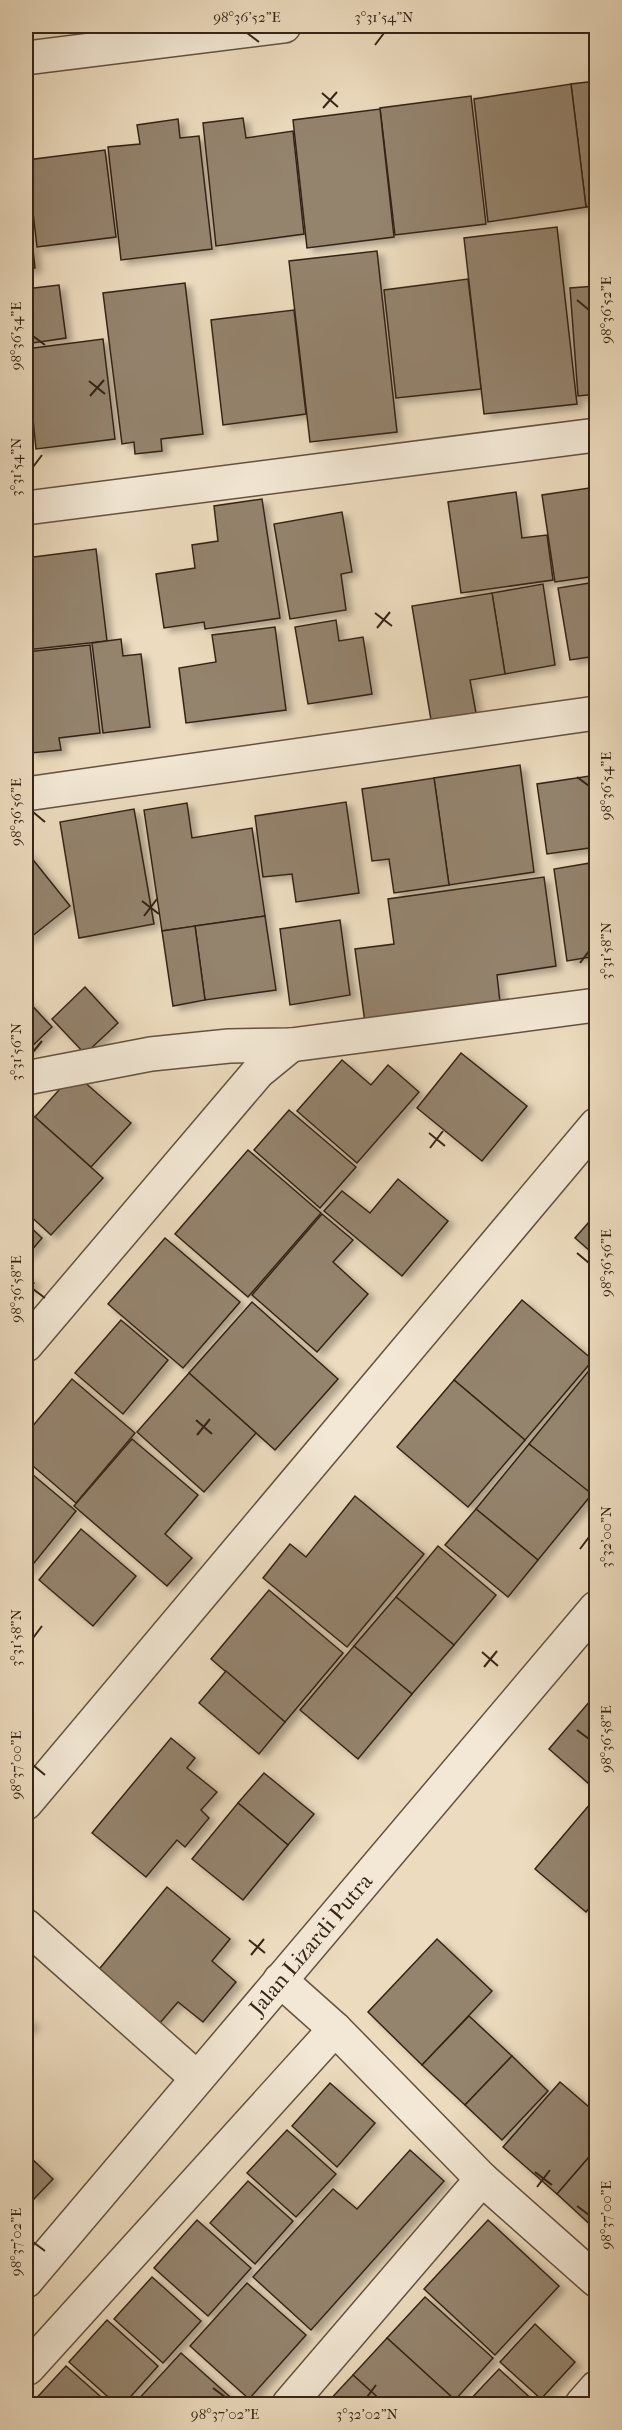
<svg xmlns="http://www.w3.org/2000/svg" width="622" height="2430" font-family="'IM FELL French Canon',serif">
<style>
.building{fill:#94836d;stroke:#352415;stroke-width:1.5;filter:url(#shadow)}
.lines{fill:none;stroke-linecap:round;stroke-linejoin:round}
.minor-casing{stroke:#63523f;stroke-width:36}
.minor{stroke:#f3e8d5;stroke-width:33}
.ticks{fill:none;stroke:#352415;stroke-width:2}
.labels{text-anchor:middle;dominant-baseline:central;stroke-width:4.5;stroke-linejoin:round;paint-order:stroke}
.street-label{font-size:22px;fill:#352415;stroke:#f3e8d5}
.neatline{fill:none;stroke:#352415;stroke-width:2}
.ticks-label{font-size:15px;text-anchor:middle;fill:#352415}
</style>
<defs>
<filter id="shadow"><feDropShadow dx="6" dy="4" stdDeviation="3" flood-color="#0004"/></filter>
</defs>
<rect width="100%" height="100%" fill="#ecdbbe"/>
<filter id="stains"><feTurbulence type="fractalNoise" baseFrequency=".00333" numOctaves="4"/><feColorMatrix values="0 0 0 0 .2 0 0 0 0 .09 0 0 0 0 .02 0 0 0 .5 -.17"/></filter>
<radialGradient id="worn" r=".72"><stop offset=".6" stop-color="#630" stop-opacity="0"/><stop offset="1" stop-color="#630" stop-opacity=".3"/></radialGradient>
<!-- building -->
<g class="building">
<path d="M596,81V206L586,207L571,84Z"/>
<path d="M571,84L586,207L488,222L474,99Z"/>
<path d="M471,96L486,224L395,235L380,108Z"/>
<path d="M380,109L394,237L307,248L293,120Z"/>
<path d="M243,118L246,138L293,131L304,234L216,246L203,123Z"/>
<path d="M178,119L180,138L199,136L212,249L121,260L108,147L140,144L137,125Z"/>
<path d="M105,150L116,237L37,247L27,160Z"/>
<path d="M26,185L35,268L26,270Z"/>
<path d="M557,227L577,404L484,414L464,238Z"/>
<path d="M377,251L397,432L310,442L289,261Z"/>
<path d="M468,279L481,389L396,398L384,290Z"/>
<path d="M185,283L203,434L161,439L162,451L135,454L134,442L122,444L103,293Z"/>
<path d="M59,285L66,338L26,344V289Z"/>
<path d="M596,286V394L578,396L570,288Z"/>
<path d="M294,310L306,414L223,425L211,320Z"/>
<path d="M103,339L115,439L36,449L26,349Z"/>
<path d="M596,487V576L555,582L542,495Z"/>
<path d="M516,492L522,538L547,535L553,580L461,593L448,502Z"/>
<path d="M262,499L280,618L205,629L204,622L164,628L156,574L195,568L192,545L218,541L214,506Z"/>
<path d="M342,512L352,572L341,574L346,610L290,619L274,524Z"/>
<path d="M96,549L107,641L26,650V558Z"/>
<path d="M596,582V656L570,660L558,588Z"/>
<path d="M543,584L555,665L505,674L492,593Z"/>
<path d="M492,593L505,674L470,680L476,713L431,720L412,606Z"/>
<path d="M336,620L339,641L363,637L372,694L308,704L295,627Z"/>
<path d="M275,627L286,710L186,723L179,668L216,662L212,635Z"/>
<path d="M121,639L123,656L141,654L150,727L103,733L92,643Z"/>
<path d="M90,645L100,733L59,738L61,750L31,753L26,705V652Z"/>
<path d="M520,765L534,872L449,885L434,778Z"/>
<path d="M596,775V847L547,854L537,784Z"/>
<path d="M434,778L449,885L394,893L389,859L372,861L362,789Z"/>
<path d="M346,802L359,893L296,902L292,874L263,877L255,816Z"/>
<path d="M187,803L192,838L252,828L265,916L162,931L144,810Z"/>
<path d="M134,809L154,924L79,938L60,822Z"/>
<path d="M26,851L70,906L26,941Z"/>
<path d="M596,862V956L567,961L554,869Z"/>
<path d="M544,877L556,966L497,975L501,1011L366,1030L355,949L394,944L388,899Z"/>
<path d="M265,916L276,990L205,1000L195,926Z"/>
<path d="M340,920L350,995L290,1005L280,929Z"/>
<path d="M195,926L205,1000L173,1006L162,931Z"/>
<path d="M85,987L118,1023L85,1054L52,1019Z"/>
<path d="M26,999L52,1027L26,1052Z"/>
<path d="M461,1053L527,1106L482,1161L417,1108Z"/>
<path d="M342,1060L371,1085L388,1065L419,1092L357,1163L297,1111Z"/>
<path d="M74,1073L131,1123L91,1167L35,1117Z"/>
<path d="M26,1109L103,1178L51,1235L26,1212Z"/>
<path d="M289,1110L356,1167L320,1208L254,1150Z"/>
<path d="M248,1150L321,1213L248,1297L175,1234Z"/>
<path d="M398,1179L448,1221L402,1276L324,1211L342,1191L370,1213Z"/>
<path d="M322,1214L353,1240L333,1262L368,1294L317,1352L252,1295Z"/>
<path d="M596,1214V1256L575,1238Z"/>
<path d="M26,1223L42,1238L26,1257Z"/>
<path d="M165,1238L240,1302L183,1368L108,1304Z"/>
<path d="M26,1276L34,1283L26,1292Z"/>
<path d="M522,1300L593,1360L525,1440L454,1380Z"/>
<path d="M252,1302L338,1379L275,1450L189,1373Z"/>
<path d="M121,1320L168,1360L123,1414L75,1373Z"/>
<path d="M596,1362V1498L529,1444Z"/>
<path d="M189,1373L256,1433L204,1492L137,1432Z"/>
<path d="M72,1379L135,1433L76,1503L26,1460V1434Z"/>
<path d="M454,1380L525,1440L468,1507L397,1447Z"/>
<path d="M132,1439L198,1495L165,1534L192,1558L167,1586L74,1506Z"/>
<path d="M529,1444L592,1494L538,1560L476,1509Z"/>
<path d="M26,1469L76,1511L26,1573Z"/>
<path d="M355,1496L424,1554L347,1647L263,1578L290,1544L306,1557Z"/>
<path d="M476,1509L538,1560L508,1597L445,1545Z"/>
<path d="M81,1529L136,1576L93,1626L39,1580Z"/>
<path d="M438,1546L496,1595L454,1645L396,1597Z"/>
<path d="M269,1590L343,1653L285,1722L211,1659Z"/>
<path d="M396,1597L454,1645L412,1694L354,1646Z"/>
<path d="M354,1646L412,1694L358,1759L300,1710Z"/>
<path d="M226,1671L285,1722L259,1754L199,1703Z"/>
<path d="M590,1701L596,1707V1790L549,1749Z"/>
<path d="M171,1738L195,1758L187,1768L217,1792L201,1810L209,1818L185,1847L177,1840L146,1877L92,1833Z"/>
<path d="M264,1773L314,1814L288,1845L238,1803Z"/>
<path d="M596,1797V1900L586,1912L535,1869Z"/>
<path d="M238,1803L288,1845L243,1900L192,1859Z"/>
<path d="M167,1887L230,1939L212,1961L236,1982L203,2022L178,2002L159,2024L96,1973Z"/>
<path d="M437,1939L492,1991L422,2065L368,2012Z"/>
<path d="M469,2016L512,2056L465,2105L422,2065Z"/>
<path d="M26,2017L33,2024L26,2032Z"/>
<path d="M512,2056L548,2091L502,2140L465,2105Z"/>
<path d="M560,2082L596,2113V2149L557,2194L503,2147Z"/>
<path d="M330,2083L375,2123L337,2167L292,2126Z"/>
<path d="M287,2130L336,2174L296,2217L247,2173Z"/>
<path d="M596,2149V2227L595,2229L557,2194Z"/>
<path d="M410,2150L444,2181L311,2330L253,2277L333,2189L357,2209Z"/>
<path d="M30,2157L53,2179L34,2199L26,2191V2162Z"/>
<path d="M248,2181L293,2221L255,2264L210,2223Z"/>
<path d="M197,2220L251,2268L208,2316L154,2268Z"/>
<path d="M488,2220L559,2286L495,2355L424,2289Z"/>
<path d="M152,2277L201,2321L163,2363L114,2319Z"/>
<path d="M247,2283L306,2335L249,2399L190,2346Z"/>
<path d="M425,2297L493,2358L455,2400L387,2338Z"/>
<path d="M107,2320L158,2366L124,2404H116L69,2362Z"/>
<path d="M535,2324L575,2362L541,2399L500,2362Z"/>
<path d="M387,2338L455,2400L451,2404H385L353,2375Z"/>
<path d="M181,2353L238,2404H134Z"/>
<path d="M66,2366L109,2404H31Z"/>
<path d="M499,2369L537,2404H466Z"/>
<path d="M353,2375L385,2404H326Z"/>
</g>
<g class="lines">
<defs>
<g id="minor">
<path d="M26,58L284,26"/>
<path d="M26,508L596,435"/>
<path d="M26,794L596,713"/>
<path d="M26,1078L151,1054L229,1046L291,1045L596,1005"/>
<path d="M26,1345L258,1072L291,1045"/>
<path d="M26,1803L596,1125"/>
<path d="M26,1926L197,2078"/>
<path d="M280,1980L335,2029L482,2179L596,2280"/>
<path id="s1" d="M26,2281L596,1608"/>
<path d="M28,2368L335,2029"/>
<path d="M289,2404L482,2179"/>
<path d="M582,2404L596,2388"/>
</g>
</defs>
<!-- minor casing -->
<use href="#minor" class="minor-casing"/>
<!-- minor -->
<use href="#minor" class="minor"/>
</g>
<!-- ticks -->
<path class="ticks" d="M247,33L259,42M375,45L384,33M322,93L338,107M323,108L337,92M577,300L589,310M33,336L45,345M89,381L105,394M90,396L104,380M33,467L42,455M375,613L392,626M377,628L390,612M577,777L589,786M33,812L45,822M142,901L159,914M144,916L157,899M580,963L589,951M33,1052L42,1041M429,1133L445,1146M430,1148L443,1131M577,1253L589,1263M33,1289L45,1298M196,1420L212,1434M197,1435L210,1419M580,1549L589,1537M33,1638L42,1626M482,1652L498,1666M484,1667L497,1651M577,1730L589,1739M33,1765L45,1775M249,1940L265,1953M251,1955L264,1939M535,2172L552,2185M537,2187L550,2170M577,2206L589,2215M33,2242L45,2251M213,2388L225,2397M367,2397L376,2385"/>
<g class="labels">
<!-- street labels -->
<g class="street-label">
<text stroke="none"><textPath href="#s1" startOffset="441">Jalan Lizardi Putra</textPath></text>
</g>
</g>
<!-- margin -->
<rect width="622" height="2430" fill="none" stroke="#ecdbbe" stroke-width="66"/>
<rect x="33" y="33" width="556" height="2364" class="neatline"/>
<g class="ticks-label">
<text x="247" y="22">98°36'52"E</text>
<text x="384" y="22">3°31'54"N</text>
<text transform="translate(606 310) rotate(-90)" y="5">98°36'52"E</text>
<text transform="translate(16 336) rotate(-90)" y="5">98°36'54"E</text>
<text transform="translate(16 467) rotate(-90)" y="5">3°31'54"N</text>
<text transform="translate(606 786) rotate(-90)" y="5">98°36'54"E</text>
<text transform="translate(16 812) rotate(-90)" y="5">98°36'56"E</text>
<text transform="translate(606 951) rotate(-90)" y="5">3°31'58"N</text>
<text transform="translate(16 1052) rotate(-90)" y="5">3°31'56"N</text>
<text transform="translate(606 1263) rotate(-90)" y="5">98°36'56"E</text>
<text transform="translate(16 1289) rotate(-90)" y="5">98°36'58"E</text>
<text transform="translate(606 1537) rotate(-90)" y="5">3°32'00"N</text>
<text transform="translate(16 1638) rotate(-90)" y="5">3°31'58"N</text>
<text transform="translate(606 1739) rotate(-90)" y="5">98°36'58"E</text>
<text transform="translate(16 1765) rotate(-90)" y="5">98°37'00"E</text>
<text transform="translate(606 2215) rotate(-90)" y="5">98°37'00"E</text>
<text transform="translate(16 2242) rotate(-90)" y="5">98°37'02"E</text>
<text x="225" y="2419">98°37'02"E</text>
<text x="367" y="2419">3°32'02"N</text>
</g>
<rect width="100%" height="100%" filter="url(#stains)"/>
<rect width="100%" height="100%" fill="url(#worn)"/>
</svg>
